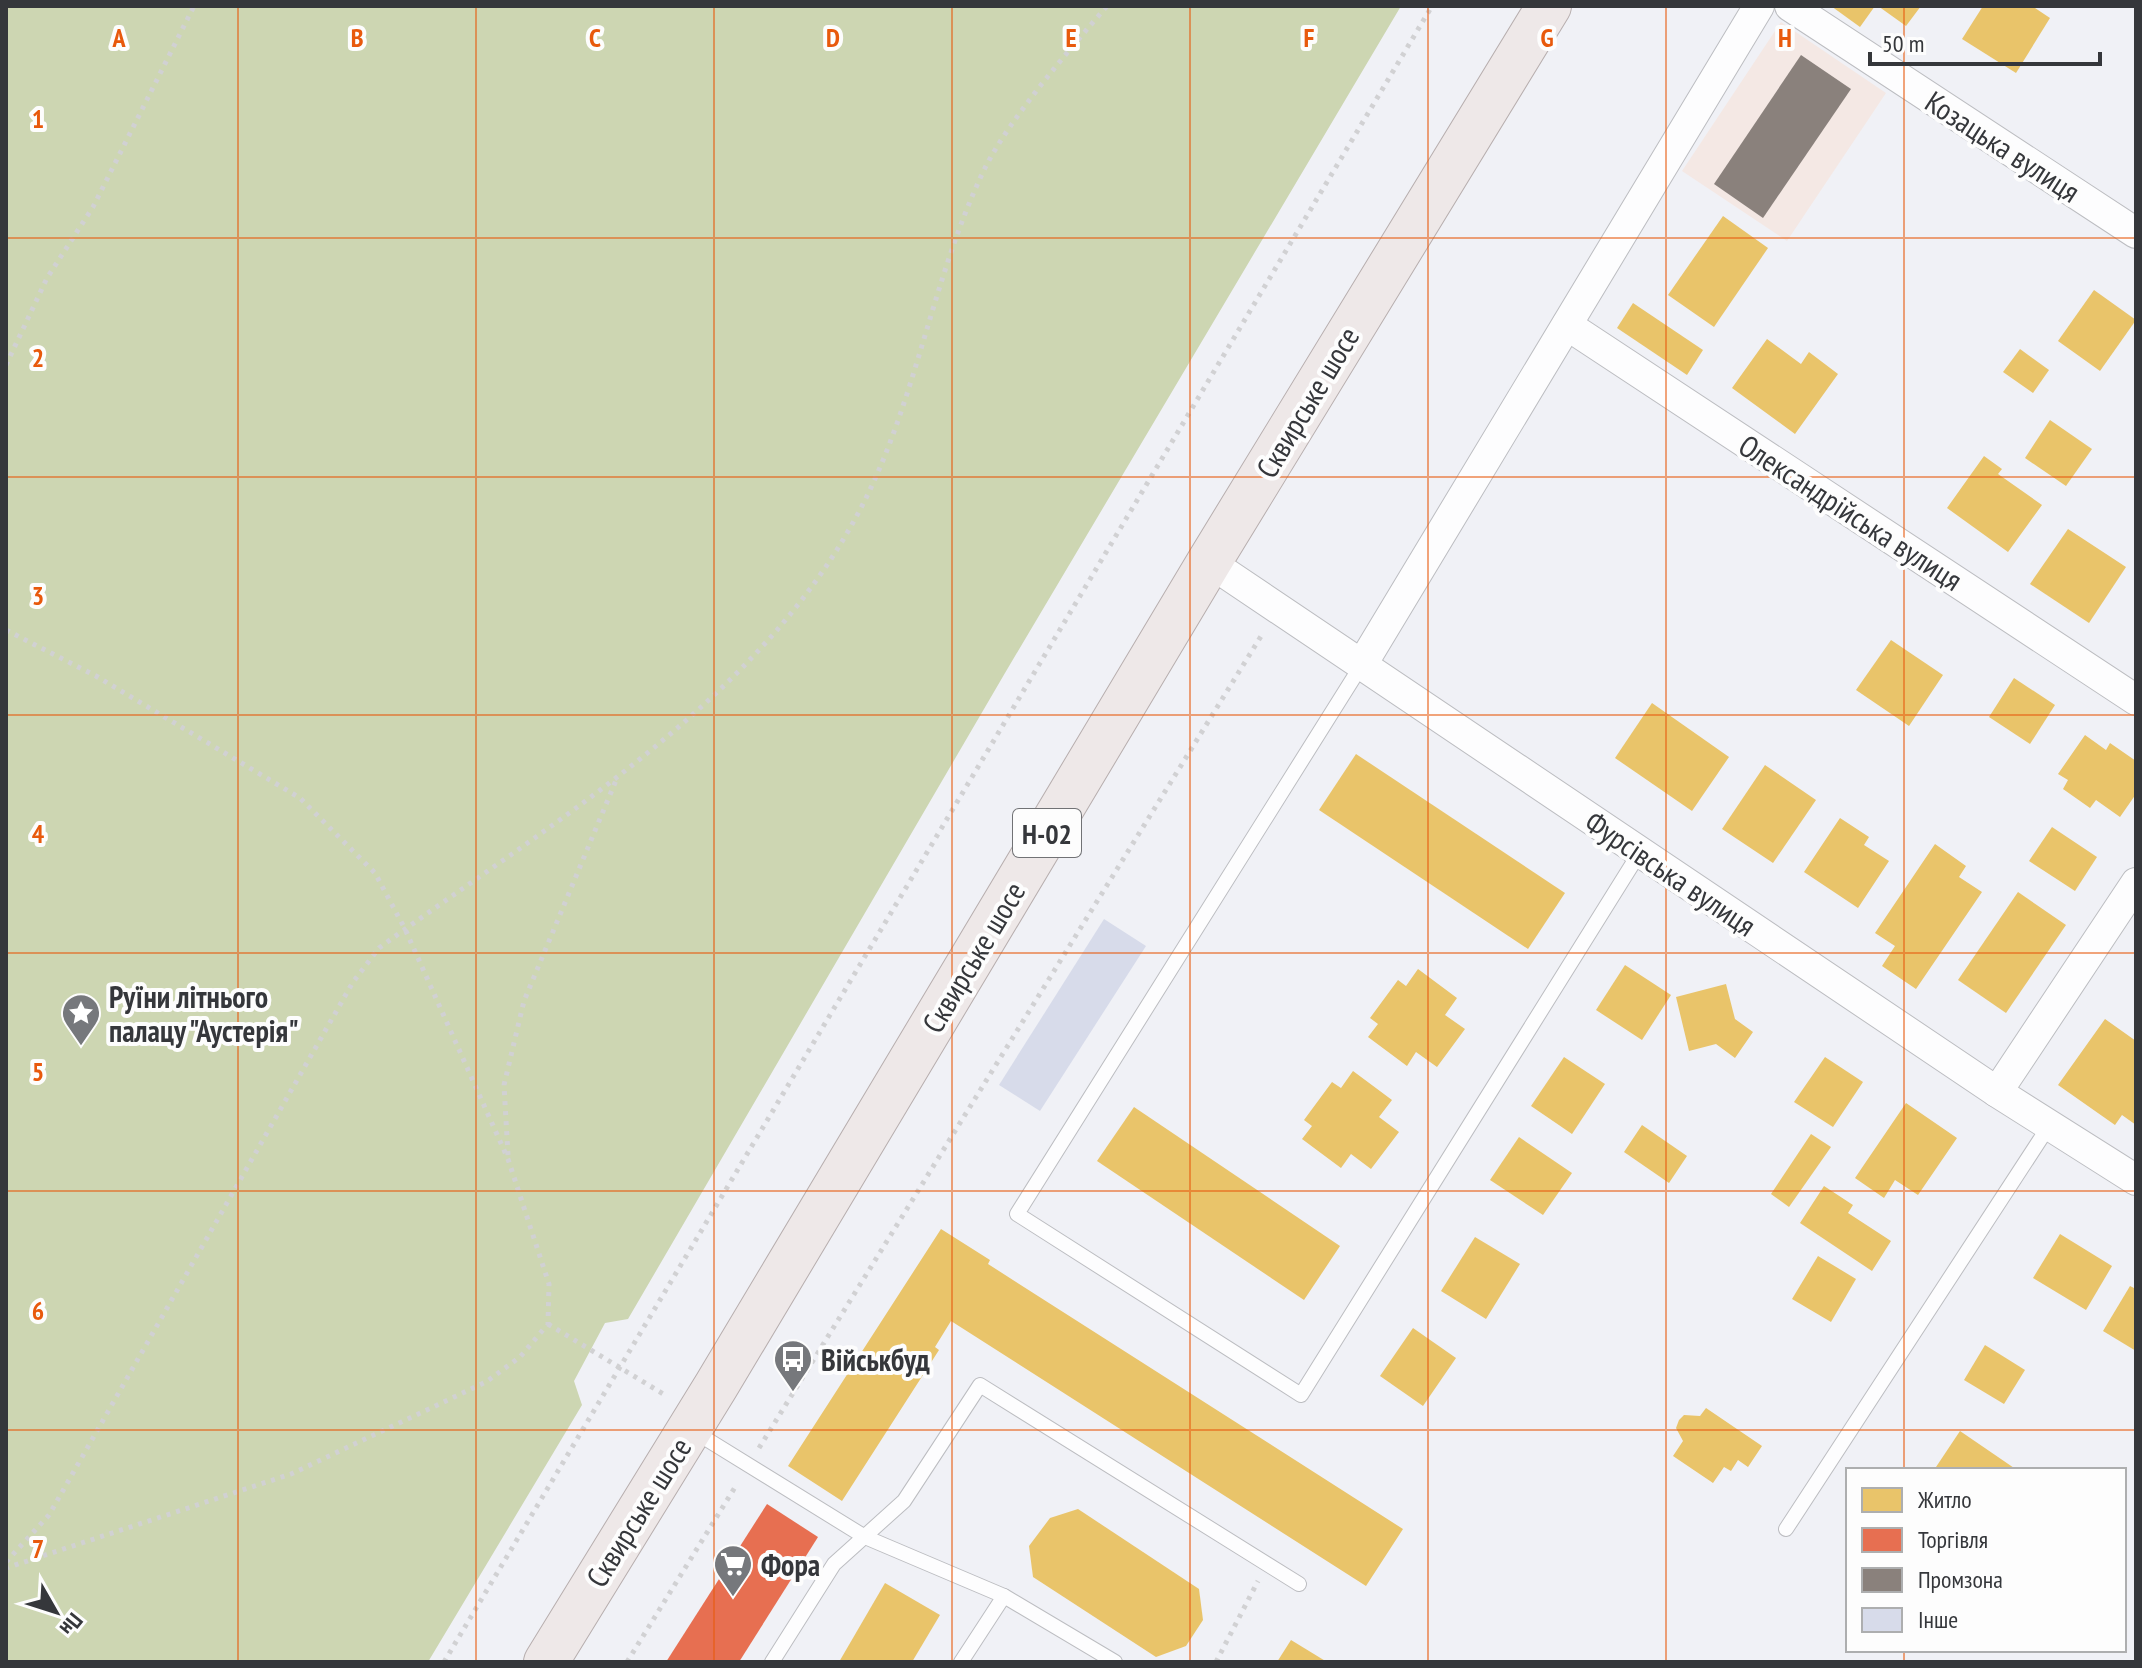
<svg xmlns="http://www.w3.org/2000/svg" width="2142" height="1668" font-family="'PT Sans Narrow',sans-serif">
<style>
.industrial{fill:#f4e8e4}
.forest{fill:#cdd6b2}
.homes{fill:#e9c46a}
.shops{fill:#e76f51}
.industry{fill:#8a817c}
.building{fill:#d7dbea}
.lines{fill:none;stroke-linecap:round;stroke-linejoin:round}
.lane-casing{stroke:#bcbdc1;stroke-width:16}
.street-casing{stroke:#bcbdc1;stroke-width:32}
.primary-casing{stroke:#b7aeae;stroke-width:46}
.path{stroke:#d1d1d3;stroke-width:5;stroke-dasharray:4 6;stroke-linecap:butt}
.lane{stroke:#fdfdfe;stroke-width:14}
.street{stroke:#fdfdfe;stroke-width:30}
.primary{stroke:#eee8e8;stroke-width:44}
.grid{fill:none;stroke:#e8590c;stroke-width:2;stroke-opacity:0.55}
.labels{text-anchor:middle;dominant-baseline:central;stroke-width:8;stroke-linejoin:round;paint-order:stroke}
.shield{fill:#fdfdfd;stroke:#717275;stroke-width:2}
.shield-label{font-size:28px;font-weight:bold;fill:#35373b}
.street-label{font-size:30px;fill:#35373b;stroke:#fdfdfd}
.poi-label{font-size:30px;font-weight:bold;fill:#35373b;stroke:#fdfdfd;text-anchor:start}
.grid-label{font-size:26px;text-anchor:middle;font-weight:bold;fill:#e8590c;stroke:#fdfdfd;stroke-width:8;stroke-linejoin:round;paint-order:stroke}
</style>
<rect width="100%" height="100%" fill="#f0f1f6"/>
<!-- industrial -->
<path class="industrial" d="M1781,22L1886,93L1787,241L1682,171Z"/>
<!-- forest -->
<path class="forest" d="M6,6H1401L1005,673L628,1319L605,1323L574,1381L582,1405L428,1662H6Z"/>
<!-- homes -->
<g class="homes">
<path d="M1831,6H1875L1860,27Z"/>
<path d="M1878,6H1921L1906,26Z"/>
<path d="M1983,6H2032L2050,18L2016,73L1962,39Z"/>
<path d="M1723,216L1768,248L1714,327L1668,295Z"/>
<path d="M2094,290L2136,320L2100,371L2058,341Z"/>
<path d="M1633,303L1703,350L1687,375L1617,328Z"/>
<path d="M1767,339L1801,364L1809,352L1838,374L1795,434L1732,388Z"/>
<path d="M2020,349L2049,370L2033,393L2003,372Z"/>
<path d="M2050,420L2092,449L2066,486L2025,458Z"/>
<path d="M1984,456L2002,469L1998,474L2042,505L2008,552L1947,508Z"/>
<path d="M2068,529L2126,567L2089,623L2030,584Z"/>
<path d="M1891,640L1943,675L1909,726L1856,690Z"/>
<path d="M2014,678L2055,705L2030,744L1989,717Z"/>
<path d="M1652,703L1729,757L1692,811L1615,758Z"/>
<path d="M2085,735L2106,750L2110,743L2136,761V794L2120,817L2096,800L2090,808L2063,789L2068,780L2058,774Z"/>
<path d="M1356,754L1565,893L1528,949L1319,810Z"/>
<path d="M1765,765L1816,800L1773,863L1722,829Z"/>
<path d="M1840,818L1869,837L1864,845L1889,861L1858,908L1804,872Z"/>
<path d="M2052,827L2097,857L2075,891L2029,861Z"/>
<path d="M1935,844L1966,866L1959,877L1982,892L1916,989L1882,966L1895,946L1875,933Z"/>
<path d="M2018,892L2066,925L2006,1013L1958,980Z"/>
<path d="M1625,965L1671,995L1642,1040L1596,1010Z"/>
<path d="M1418,969L1457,998L1445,1015L1465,1029L1437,1067L1416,1052L1407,1066L1368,1037L1378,1024L1370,1018L1398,980L1406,986Z"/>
<path d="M1726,984L1735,1019L1753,1032L1735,1058L1716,1044L1689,1051L1676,997Z"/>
<path d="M2105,1019L2136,1041V1125L2122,1115L2115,1125L2058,1085Z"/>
<path d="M1564,1057L1605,1084L1572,1134L1531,1106Z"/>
<path d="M1825,1057L1863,1082L1833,1127L1794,1102Z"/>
<path d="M1353,1071L1392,1100L1379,1117L1399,1132L1371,1169L1351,1154L1341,1168L1302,1139L1312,1126L1304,1120L1332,1082L1341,1088Z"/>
<path d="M1906,1103L1957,1138L1918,1195L1895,1180L1884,1198L1855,1178Z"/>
<path d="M1134,1107L1340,1246L1304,1300L1097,1161Z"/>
<path d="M1642,1125L1687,1156L1669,1183L1624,1152Z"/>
<path d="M1811,1134L1831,1147L1789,1207L1771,1194Z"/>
<path d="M1519,1137L1572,1173L1543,1215L1490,1180Z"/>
<path d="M1824,1186L1853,1205L1848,1213L1891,1241L1872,1271L1800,1223Z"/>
<path d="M941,1229L990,1260L988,1264L1403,1529L1366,1586L951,1321L935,1347L939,1350L842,1501L788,1466Z"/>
<path d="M2060,1234L2112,1266L2086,1310L2033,1278Z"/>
<path d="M1475,1237L1520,1264L1486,1319L1441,1291Z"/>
<path d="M1818,1256L1856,1279L1831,1322L1792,1299Z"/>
<path d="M2130,1286L2136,1289V1351L2103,1331Z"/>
<path d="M1413,1328L1456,1358L1423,1406L1380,1376Z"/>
<path d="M1985,1345L2025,1370L2004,1404L1964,1380Z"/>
<path d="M1706,1408L1762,1446L1748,1467L1738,1460L1731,1471L1724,1467L1713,1483L1673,1456L1683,1441L1676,1428L1679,1420L1684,1415L1700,1416Z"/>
<path d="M1960,1431L2017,1470H1934Z"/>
<path d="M1078,1509L1199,1589L1203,1620L1186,1646L1156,1657L1033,1577L1029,1546L1050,1518Z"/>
<path d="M885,1583L940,1615L912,1662H839Z"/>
<path d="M1291,1640L1327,1662H1277Z"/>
</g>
<!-- shops -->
<path class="shops" d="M767,1504L818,1537L739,1662H666Z"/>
<!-- industry -->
<path class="industry" d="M1801,55L1851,89L1763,218L1714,184Z"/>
<!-- building -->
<path class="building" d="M1104,919L1146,946L1040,1111L999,1085Z"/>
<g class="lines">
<defs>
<g id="lane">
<path d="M1361,666L1017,1214L1301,1395L1640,852"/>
<path d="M695,1432L865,1537L1004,1596L1115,1662"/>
<path d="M1786,1529L2049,1126"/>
<path d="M772,1662L834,1564L904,1501L980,1385L1299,1584"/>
<path d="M961,1662L1004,1596"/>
</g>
<g id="street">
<path d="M1790,6L2136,233"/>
<path d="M1567,325L2136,700"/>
<path d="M1209,562L1997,1092L2136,1180"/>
<path d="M1361,666L1759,6"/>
<path d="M1997,1092L2136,883"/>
</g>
<path id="primary" d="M546,1662L716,1386L1209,562L1549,6"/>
</defs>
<!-- lane casing -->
<use href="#lane" class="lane-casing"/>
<!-- street casing -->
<use href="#street" class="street-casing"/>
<!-- primary casing -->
<use href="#primary" class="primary-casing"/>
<!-- path -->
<g class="path">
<path d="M6,365L47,278L93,207L194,6"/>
<path d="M6,630L96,676L300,798L375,873L405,929L508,1159L549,1284L548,1324L520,1357L486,1382L291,1474L6,1568"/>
<path d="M508,1155L504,1085L524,1001L617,778"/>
<path d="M548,1324L665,1395"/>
<path d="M759,1448L1263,633"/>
<path d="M6,1562L49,1515L353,982L379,948C546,826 753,706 855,519C916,409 930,281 985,168C1010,118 1070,49 1107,6"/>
<path d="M444,1662L1432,6"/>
<path d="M627,1662L737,1484"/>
<path d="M1216,1662L1258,1581"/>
</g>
<!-- lane -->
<use href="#lane" class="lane"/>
<!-- street -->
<use href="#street" class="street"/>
<!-- primary -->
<use href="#primary" class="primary"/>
</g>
<!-- grid -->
<path class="grid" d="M238,6V1662M476,6V1662M714,6V1662M952,6V1662M1190,6V1662M1428,6V1662M1666,6V1662M1904,6V1470M6,238H2136M6,477H2136M6,715H2136M6,953H2136M6,1191H2136M6,1430H2136M1904,1650V1662"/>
<!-- icons -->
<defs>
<symbol id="sight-pin" viewBox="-11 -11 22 30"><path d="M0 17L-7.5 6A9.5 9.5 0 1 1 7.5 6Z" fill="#76787c" stroke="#fdfdfd"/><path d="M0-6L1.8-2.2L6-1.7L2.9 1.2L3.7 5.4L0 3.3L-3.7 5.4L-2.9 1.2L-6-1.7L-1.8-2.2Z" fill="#fff"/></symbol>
<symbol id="bus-pin" viewBox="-11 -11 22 30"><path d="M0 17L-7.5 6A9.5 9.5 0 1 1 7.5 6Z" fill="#76787c" stroke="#fdfdfd"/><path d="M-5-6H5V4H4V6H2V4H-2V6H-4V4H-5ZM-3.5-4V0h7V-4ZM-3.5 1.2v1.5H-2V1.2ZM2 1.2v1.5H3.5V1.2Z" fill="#fff"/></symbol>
<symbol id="supermarket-pin" viewBox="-11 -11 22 30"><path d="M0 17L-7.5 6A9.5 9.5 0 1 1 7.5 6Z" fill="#76787c" stroke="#fdfdfd"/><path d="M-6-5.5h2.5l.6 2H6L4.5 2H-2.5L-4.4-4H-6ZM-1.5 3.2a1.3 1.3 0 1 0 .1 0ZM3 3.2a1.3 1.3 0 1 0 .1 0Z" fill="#fff"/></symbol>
</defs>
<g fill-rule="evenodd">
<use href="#sight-pin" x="59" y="991" width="44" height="60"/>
<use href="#bus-pin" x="771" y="1337" width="44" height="60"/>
<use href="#supermarket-pin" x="711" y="1542" width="44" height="60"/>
</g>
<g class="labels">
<!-- shield labels -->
<rect class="shield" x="1013" y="809" width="68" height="48" rx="6"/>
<g class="shield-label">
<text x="1047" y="833">Н-02</text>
</g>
<!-- street labels -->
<g class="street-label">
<text transform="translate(2003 146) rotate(33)">Козацька вулиця</text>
<text transform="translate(1307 402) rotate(-59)">Сквирське шосе</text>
<text transform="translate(1851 512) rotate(33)">Олександрійська вулиця</text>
<text transform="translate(1671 873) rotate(34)">Фурсівська вулиця</text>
<text transform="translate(973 957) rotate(-59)">Сквирське шосе</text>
<text transform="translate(638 1512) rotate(-58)">Сквирське шосе</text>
</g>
<!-- poi labels -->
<g class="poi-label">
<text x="109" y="996">Руїни літнього<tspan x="109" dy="34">палацу "Аустерія"</tspan></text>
<text x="821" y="1359">Військбуд</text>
<text x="761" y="1564">Фора</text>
</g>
</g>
<g class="grid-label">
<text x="119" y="47">A</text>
<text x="357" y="47">B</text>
<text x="595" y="47">C</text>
<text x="833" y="47">D</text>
<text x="1071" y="47">E</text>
<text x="1309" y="47">F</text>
<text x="1547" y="47">G</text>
<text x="1785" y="47">H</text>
<text x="38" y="128">1</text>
<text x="38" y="367">2</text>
<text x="38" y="605">3</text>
<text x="38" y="843">4</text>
<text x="38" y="1081">5</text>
<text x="38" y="1320">6</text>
<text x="38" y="1558">7</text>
</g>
<!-- border -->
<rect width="2142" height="1668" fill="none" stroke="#35373b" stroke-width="16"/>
<!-- legend -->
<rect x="1846" y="1468" width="280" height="184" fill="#fdfdfd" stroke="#adaeaf" stroke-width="2"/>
<rect x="1862" y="1488" width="40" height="24" fill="#e9c46a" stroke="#adaeaf" stroke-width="2"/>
<text x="1918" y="1508" font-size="24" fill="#35373b">Житло</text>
<rect x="1862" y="1528" width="40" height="24" fill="#e76f51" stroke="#adaeaf" stroke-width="2"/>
<text x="1918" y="1548" font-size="24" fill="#35373b">Торгівля</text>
<rect x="1862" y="1568" width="40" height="24" fill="#8a817c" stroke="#adaeaf" stroke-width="2"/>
<text x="1918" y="1588" font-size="24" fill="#35373b">Промзона</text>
<rect x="1862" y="1608" width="40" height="24" fill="#d7dbea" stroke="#adaeaf" stroke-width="2"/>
<text x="1918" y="1628" font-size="24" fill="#35373b">Інше</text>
<!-- north arrow -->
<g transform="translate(56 1612) rotate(129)" stroke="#fdfdfd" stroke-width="6" paint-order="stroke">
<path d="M0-6L14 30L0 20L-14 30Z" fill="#35373b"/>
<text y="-12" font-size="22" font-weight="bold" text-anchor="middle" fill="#35373b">Пн</text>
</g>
<!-- scale -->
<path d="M1870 52v12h230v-12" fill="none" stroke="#35373b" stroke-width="4"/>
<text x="1882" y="52" font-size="24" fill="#35373b" stroke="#fdfdfd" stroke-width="6" paint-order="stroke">50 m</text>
</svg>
